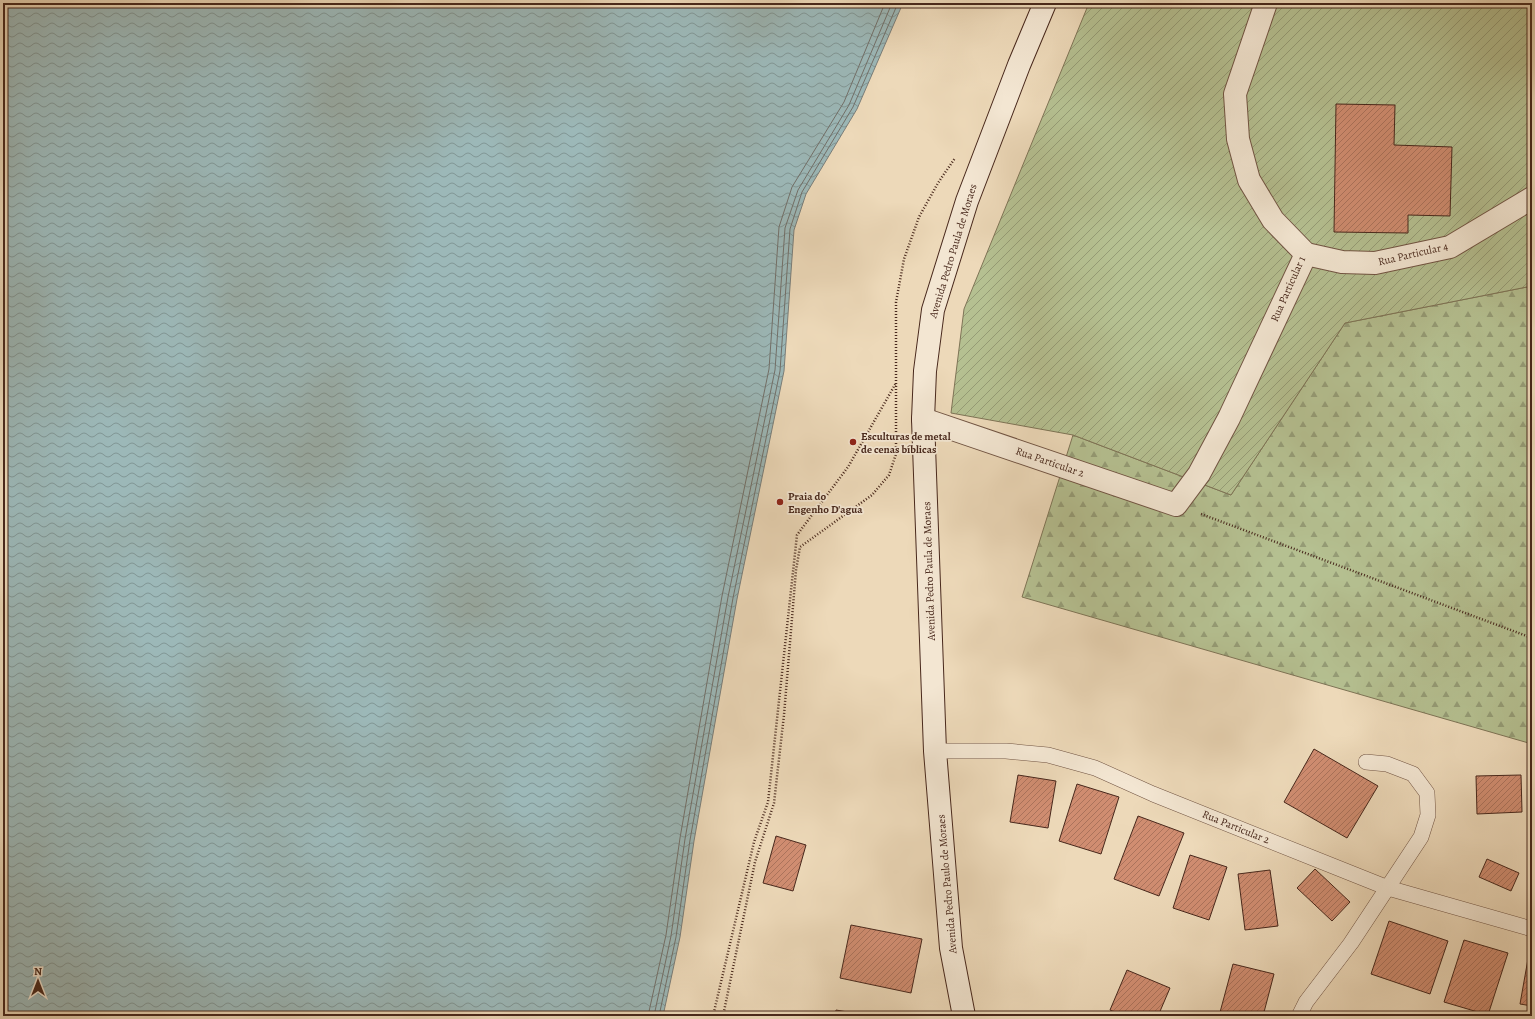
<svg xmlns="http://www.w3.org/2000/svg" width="1535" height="1019" font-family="Alegreya,serif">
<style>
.forest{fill:url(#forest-firs);stroke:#7e7456}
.garden{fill:url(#garden-furrows);stroke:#7e7456}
.water{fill:url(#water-waves);stroke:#7a7e7a}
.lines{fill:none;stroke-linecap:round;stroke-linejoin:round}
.shore{stroke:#72706a;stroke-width:1}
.building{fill:url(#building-hatch);stroke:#48281c}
.lane-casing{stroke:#715443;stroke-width:16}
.street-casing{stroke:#715443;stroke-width:24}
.secondary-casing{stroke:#48281c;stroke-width:24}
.path{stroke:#48281c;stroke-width:2.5;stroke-dasharray:1 2;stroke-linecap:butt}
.lane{stroke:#f3e6d2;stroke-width:15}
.street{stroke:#f3e6d2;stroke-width:22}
.secondary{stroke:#f3e6d2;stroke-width:22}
.poi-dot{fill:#8f2418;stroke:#f3e6d2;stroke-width:1.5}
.labels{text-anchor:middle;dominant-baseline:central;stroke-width:3.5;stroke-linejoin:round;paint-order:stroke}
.street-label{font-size:11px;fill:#48281c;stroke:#f3e6d2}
.poi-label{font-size:11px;font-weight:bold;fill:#48281c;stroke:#f3e6d2;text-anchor:start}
</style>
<defs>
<pattern id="forest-firs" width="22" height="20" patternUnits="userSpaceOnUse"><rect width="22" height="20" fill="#b5c091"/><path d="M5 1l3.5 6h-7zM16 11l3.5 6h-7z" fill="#959c76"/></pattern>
<pattern id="garden-furrows" width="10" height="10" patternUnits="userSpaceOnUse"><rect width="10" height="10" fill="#b5c091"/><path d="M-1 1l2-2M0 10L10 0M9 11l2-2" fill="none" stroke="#959c76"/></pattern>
<pattern id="water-waves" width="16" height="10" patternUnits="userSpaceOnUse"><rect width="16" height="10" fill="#9cb8b8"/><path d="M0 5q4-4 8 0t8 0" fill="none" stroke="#819695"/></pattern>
<pattern id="building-hatch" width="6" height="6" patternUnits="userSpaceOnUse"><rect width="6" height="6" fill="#d08d71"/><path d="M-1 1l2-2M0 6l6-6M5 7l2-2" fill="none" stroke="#ab735c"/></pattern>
</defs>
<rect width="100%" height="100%" fill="#edd9b9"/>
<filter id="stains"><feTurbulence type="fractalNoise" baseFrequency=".005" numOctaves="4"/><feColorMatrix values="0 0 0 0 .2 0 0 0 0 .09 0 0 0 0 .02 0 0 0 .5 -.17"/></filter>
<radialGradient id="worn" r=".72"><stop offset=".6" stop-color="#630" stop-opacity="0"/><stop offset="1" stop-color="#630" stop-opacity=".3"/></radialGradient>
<!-- forest -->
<path class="forest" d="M1532,286V744L1022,597L1073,435L1231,495L1345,323Z"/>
<!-- garden -->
<path class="garden" d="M1089,3H1532V286L1345,323L1231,495L1073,435L951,413L964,309Z"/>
<!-- water -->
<path class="water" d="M3,3H903L857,109L806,194L794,230L784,371L737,599L694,841L680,937L663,1016H3Z"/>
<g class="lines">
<!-- shore -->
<g class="shore">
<path d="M648,1016L666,935L680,838L722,596L769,369L779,227L792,187L844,102L885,3"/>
<path d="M654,1016L671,936L685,839L728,597L775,370L785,228L798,190L849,105L892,3"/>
<path d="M659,1016L676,937L690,840L733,598L780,371L790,229L802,192L853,107L898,3"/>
</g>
</g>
<!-- building -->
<g class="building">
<path d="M1336,104L1395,105L1394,145L1452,147L1450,216L1408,215V233L1334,232Z"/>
<path d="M1314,749L1378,786L1347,838L1284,802Z"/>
<path d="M1018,775L1056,781L1048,828L1010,822Z"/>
<path d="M1521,775L1522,812L1477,814L1476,776Z"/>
<path d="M1077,784L1119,797L1101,854L1059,841Z"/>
<path d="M1138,816L1184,833L1159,896L1114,879Z"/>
<path d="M776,836L806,845L793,891L763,883Z"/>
<path d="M1190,855L1227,867L1209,920L1173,908Z"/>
<path d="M1487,859L1519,873L1511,891L1479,877Z"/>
<path d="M1315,869L1350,902L1332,921L1297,888Z"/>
<path d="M1270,870L1278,926L1245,930L1238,874Z"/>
<path d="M1389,921L1448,941L1430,994L1371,974Z"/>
<path d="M851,925L922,939L911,993L840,978Z"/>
<path d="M1464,940L1508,953L1488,1015L1444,1002Z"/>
<path d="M1531,942H1532V1006L1520,1004Z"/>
<path d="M1233,964L1274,974L1263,1016H1219Z"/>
<path d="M1127,970L1170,988L1158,1016H1124L1110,1010Z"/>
<path d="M836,1010L871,1016H835Z"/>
<path d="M1058,1013L1066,1016H1056Z"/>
</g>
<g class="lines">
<defs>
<g id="lane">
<path d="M935,751H1006L1048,755L1095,768L1153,794L1388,888L1532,929"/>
<path d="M1299,1016L1306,1002L1351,943L1421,837L1428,815L1427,793L1413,774L1387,764L1366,762"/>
</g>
<g id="street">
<path d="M1266,3L1235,94L1238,139L1249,180L1273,220L1306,254"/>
<path d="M1306,254L1342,262L1375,263L1450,247L1532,198"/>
<path d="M923,419L1176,505L1199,474L1229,418L1306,254"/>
</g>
<path id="secondary" d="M964,1016L951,948L935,751L923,419L925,371L933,310L967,201L1019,65L1045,3"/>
</defs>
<!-- lane casing -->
<use href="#lane" class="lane-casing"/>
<!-- street casing -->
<use href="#street" class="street-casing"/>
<!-- secondary casing -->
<use href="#secondary" class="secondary-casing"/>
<!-- path -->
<g class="path">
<path d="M1201,514L1532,638"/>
<path d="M713,1016L754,842L768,802L797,535L848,467L896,383"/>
<path d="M723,1016L755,862L774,803L784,715L796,570L800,547L872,495L889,475L896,454V302L904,259L919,217L938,183L955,158"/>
</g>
<!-- lane -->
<use href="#lane" class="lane"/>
<!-- street -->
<use href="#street" class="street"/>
<!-- secondary -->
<use href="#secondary" class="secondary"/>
</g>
<!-- markers -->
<g class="poi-dot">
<circle cx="853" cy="442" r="4"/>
<circle cx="780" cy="502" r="4"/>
</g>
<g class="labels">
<!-- street labels -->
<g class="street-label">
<text transform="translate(953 251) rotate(-73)">Avenida Pedro Paula de Moraes</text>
<text transform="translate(1413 254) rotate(-13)">Rua Particular 4</text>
<text transform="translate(1288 289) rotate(-66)">Rua Particular 1</text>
<text transform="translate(1050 462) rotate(19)">Rua Particular 2</text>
<text transform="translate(929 571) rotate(-92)">Avenida Pedro Paula de Moraes</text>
<text transform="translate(1236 827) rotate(22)">Rua Particular 2</text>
<text transform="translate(947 884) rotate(-95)">Avenida Pedro Paulo de Moraes</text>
</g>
<!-- poi labels -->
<g class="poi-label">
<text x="861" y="436">Esculturas de metal<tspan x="861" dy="13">de cenas bíblicas</tspan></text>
<text x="788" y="496">Praia do<tspan x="788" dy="13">Engenho D'agua</tspan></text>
</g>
</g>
<!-- margin -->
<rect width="1535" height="1019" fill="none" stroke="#edd9b9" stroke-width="16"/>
<rect x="4" y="4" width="1527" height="1011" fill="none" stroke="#48281c" stroke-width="2"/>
<rect x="8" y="8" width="1519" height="1003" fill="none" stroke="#48281c"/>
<!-- north arrow -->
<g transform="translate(38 981)" stroke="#f3e6d2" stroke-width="3" paint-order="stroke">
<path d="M0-3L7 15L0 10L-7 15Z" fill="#48281c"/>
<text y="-6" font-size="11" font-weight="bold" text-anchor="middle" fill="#48281c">N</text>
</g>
<rect width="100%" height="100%" filter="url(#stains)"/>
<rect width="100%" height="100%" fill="url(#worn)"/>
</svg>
